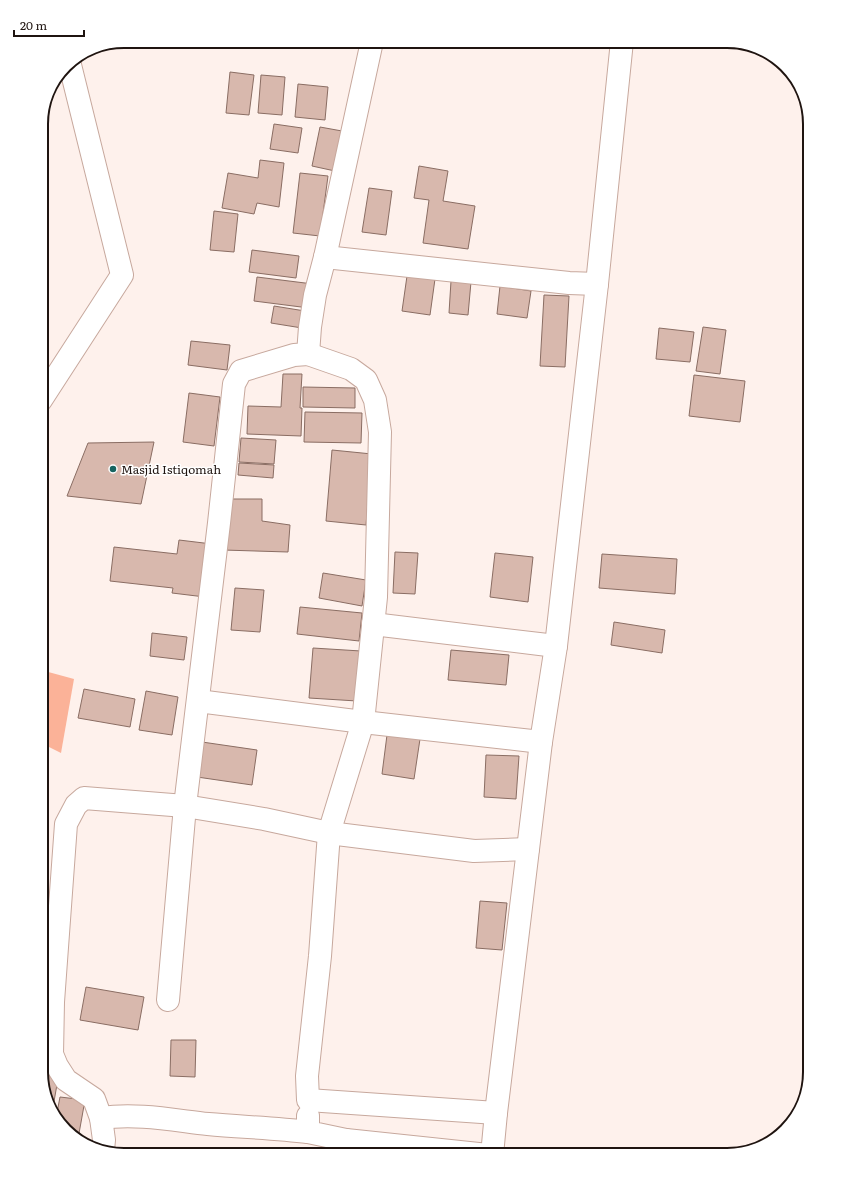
<svg xmlns="http://www.w3.org/2000/svg" width="851" height="1196" font-family="Literata,serif">
<style>
.green{fill:#fbb298}
.building{fill:#d8b8ad;stroke:#8a6d63}
.lines{fill:none;stroke-linecap:round;stroke-linejoin:round}
.street-casing{stroke:#c7a89d;stroke-width:24}
.street{stroke:#fff;stroke-width:22}
.poi-dot{fill:#156460;stroke:#fff;stroke-width:1.5}
.labels{text-anchor:middle;dominant-baseline:central;stroke-width:3;stroke-linejoin:round;paint-order:stroke}
.poi-label{font-size:12px;fill:#1f1410;stroke:#fff;text-anchor:start}
.rim{fill:none;stroke:#1f1410;stroke-width:2}
</style>
<rect width="100%" height="100%" fill="#fef1ec"/>
<!-- green -->
<path class="green" d="M41,670L74,679L61,753L41,743Z"/>
<!-- building -->
<g class="building">
<path d="M230,72L254,75L249,115L226,113Z"/>
<path d="M261,75L285,77L282,115L258,113Z"/>
<path d="M298,84L328,87L325,120L295,117Z"/>
<path d="M274,124L302,128L298,153L270,149Z"/>
<path d="M320,127L342,131L335,171L312,166Z"/>
<path d="M260,160L284,163L279,207L257,203L254,214L222,208L228,173L258,178Z"/>
<path d="M419,166L448,171L443,201L475,206L468,249L423,243L429,200L414,198Z"/>
<path d="M300,173L328,176L320,236L293,233Z"/>
<path d="M369,188L392,191L386,235L362,232Z"/>
<path d="M214,211L238,214L234,252L210,250Z"/>
<path d="M252,250L299,256L296,278L249,272Z"/>
<path d="M407,276L435,279L430,315L402,311Z"/>
<path d="M257,277L313,284L309,308L254,301Z"/>
<path d="M451,281L471,282L468,315L449,313Z"/>
<path d="M500,286L531,291L527,318L497,314Z"/>
<path d="M544,295L569,296L565,367L540,366Z"/>
<path d="M274,306L305,311L302,328L271,323Z"/>
<path d="M703,327L726,330L720,374L696,371Z"/>
<path d="M659,328L694,332L690,362L656,359Z"/>
<path d="M191,341L230,345L227,370L188,365Z"/>
<path d="M283,374H302L300,408H302L301,436L247,434L248,406L281,407Z"/>
<path d="M694,375L745,381L740,422L689,416Z"/>
<path d="M303,387L355,388V408L303,407Z"/>
<path d="M189,393L220,397L214,446L183,442Z"/>
<path d="M305,412L362,413L361,443L304,442Z"/>
<path d="M241,438L276,440L274,464L239,462Z"/>
<path d="M154,442L141,504L67,496L88,443Z"/>
<path d="M332,450L372,454L366,525L326,521Z"/>
<path d="M239,463L274,465L273,478L238,475Z"/>
<path d="M230,499H262V521L290,525L288,552L223,550Z"/>
<path d="M179,540L212,544L205,597L172,593L173,588L110,581L114,547L177,554Z"/>
<path d="M395,552L418,553L415,594L393,593Z"/>
<path d="M495,553L533,557L528,602L490,597Z"/>
<path d="M602,554L677,559L675,594L599,588Z"/>
<path d="M323,573L366,580L362,606L319,598Z"/>
<path d="M235,588L264,590L260,632L231,630Z"/>
<path d="M300,607L362,613L359,641L297,634Z"/>
<path d="M614,622L665,630L662,653L611,645Z"/>
<path d="M152,633L187,637L184,660L150,656Z"/>
<path d="M313,648L361,651L357,701L309,698Z"/>
<path d="M451,650L509,655L506,685L448,680Z"/>
<path d="M84,689L135,699L130,727L78,718Z"/>
<path d="M146,691L178,697L172,735L139,730Z"/>
<path d="M387,735L420,739L414,779L382,774Z"/>
<path d="M202,742L257,750L252,785L197,777Z"/>
<path d="M486,755L519,756L516,799L484,797Z"/>
<path d="M480,901L507,903L502,950L476,948Z"/>
<path d="M86,987L144,997L138,1030L80,1020Z"/>
<path d="M171,1040H196L195,1077L170,1076Z"/>
<path d="M41,1070L59,1073L52,1113L41,1072Z"/>
<path d="M60,1097L85,1100L78,1139L56,1118Z"/>
</g>
<g class="lines">
<defs>
<g id="street">
<path d="M325,257L569,283L597,284"/>
<path d="M308,354L351,369L366,380L375,400L380,432L376,597L363,722L329,833L320,956L307,1076L308,1100L496,1113"/>
<path d="M41,400L122,275L69,61"/>
<path d="M373,624L556,646"/>
<path d="M198,701L363,722L541,742"/>
<path d="M168,1000L185,806L219,523L234,384L241,371L294,355L308,354L310,327L315,295L325,257L371,46L370,41"/>
<path d="M308,1116V1132L346,1140L345,1154"/>
<path d="M101,1118C137,1113 172,1120 208,1124C241,1127 275,1128 308,1132"/>
<path d="M346,1140L488,1155"/>
<path d="M103,1150L104,1140L101,1118L94,1099L66,1080L57,1066L52,1054L53,1002L66,824L76,805L84,798L185,806L264,819L329,833L474,851L528,849"/>
<path d="M492,1155L496,1113L541,742L556,646L597,284L622,41"/>
</g>
</defs>
<!-- street casing -->
<use href="#street" class="street-casing"/>
<!-- street -->
<use href="#street" class="street"/>
</g>
<!-- markers -->
<circle class="poi-dot" cx="113" cy="469" r="4"/>
<g class="labels">
<!-- poi labels -->
<g class="poi-label">
<text x="121" y="469">Masjid Istiqomah</text>
</g>
</g>
<!-- crop -->
<path d="M0 0H851V1196H0ZM124 48H727A76 76 0 0 1 803 124V1072A76 76 0 0 1 727 1148H124A76 76 0 0 1 48 1072V124A76 76 0 0 1 124 48Z" fill="#fff" fill-rule="evenodd"/>
<path class="rim" d="M124 48H727A76 76 0 0 1 803 124V1072A76 76 0 0 1 727 1148H124A76 76 0 0 1 48 1072V124A76 76 0 0 1 124 48Z"/>
<!-- scale -->
<path d="M14 30v6h70v-6" fill="none" stroke="#1f1410" stroke-width="2"/>
<text x="20" y="30" font-size="12" fill="#1f1410" stroke="#ffffff" stroke-width="3" paint-order="stroke">20 m</text>
</svg>
